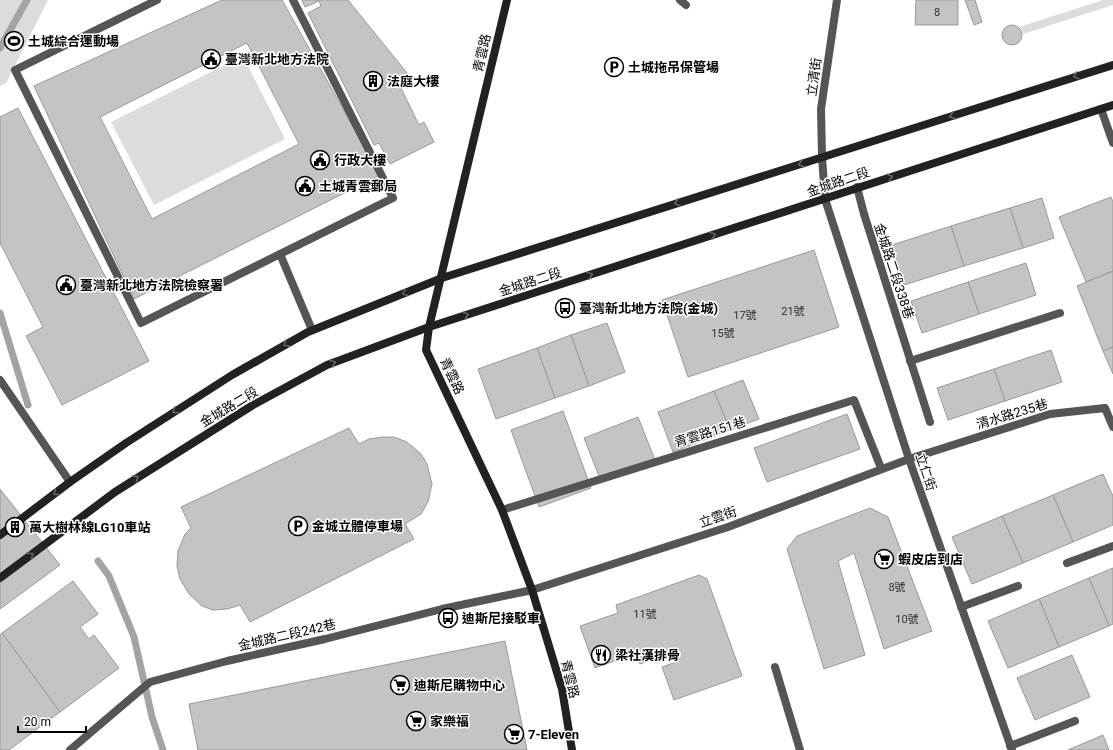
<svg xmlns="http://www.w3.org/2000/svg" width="1113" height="750" font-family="Roboto,'Noto Sans TC',sans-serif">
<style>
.green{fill:#dcdcdc}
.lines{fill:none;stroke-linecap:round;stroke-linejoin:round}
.stream{stroke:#a3a3a3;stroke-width:7}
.building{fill:#c4c4c4;stroke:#999;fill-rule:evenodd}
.lane{stroke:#555;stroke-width:8}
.street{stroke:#555;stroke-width:8}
.secondary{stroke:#222;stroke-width:8}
.oneway{stroke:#646464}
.labels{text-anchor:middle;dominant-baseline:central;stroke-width:3;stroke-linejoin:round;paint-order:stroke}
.number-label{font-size:11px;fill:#313131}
.poi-label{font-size:13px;font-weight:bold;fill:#000;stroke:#fff;text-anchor:start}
.street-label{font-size:13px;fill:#000;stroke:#fff}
</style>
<rect width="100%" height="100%" fill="#fff"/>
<!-- green -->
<g class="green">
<path d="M0,0H48L6,83L0,86Z"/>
<path d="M1103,0H1113V5L1023,34L1022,30L1019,27Z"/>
<path d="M243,56L285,139L154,205L111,122Z"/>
</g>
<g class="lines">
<!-- stream -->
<g class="stream">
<path d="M0,48L27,0"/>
<path d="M0,313L28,405"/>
<path d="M98,561L109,576L134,637L152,717L163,750"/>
</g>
</g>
<!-- building -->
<g class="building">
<path d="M222,0H282L380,175L134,299L34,86ZM247,43L299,144L152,219L100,117Z"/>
<path d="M302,0H348L411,78L399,84L419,125L424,122L434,142L390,164L379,143L374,145L308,13L321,6L319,1L305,7Z"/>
<path d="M916,0H958V25H915Z"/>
<path d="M965,0H975L982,22L974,25Z"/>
<circle cx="1012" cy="35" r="10"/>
<path d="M18,108L149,361L62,405L26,336L43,327L0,243V117Z"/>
<path d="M1111,197L1113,202V271L1086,282L1059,217Z"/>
<path d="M1042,198L1054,238L1023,248L1010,208Z"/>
<path d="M1010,208L1023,248L964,266L951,226Z"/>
<path d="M951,226L964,266L904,285L892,245Z"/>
<path d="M814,250L839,327L688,377L662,300Z"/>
<path d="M1026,263L1036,295L979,314L968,282Z"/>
<path d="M1113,271V347L1103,351L1077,286Z"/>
<path d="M968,282L979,314L922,333L911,301Z"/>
<path d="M607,323L625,372L589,386L571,335Z"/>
<path d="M571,335L589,386L555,398L537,348Z"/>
<path d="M1113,347V374L1103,351Z"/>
<path d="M537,348L555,398L496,419L478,369Z"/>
<path d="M1051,350L1062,382L1005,401L994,369Z"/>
<path d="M994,369L1005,401L948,420L937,388Z"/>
<path d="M743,380L759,419L730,430L714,391Z"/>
<path d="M714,391L730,430L673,452L658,412Z"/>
<path d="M563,411L591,488L539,507L511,430Z"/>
<path d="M847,414L860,449L767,482L754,448Z"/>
<path d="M638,417L655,460L601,481L584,438Z"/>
<path d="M349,428L359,444L369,439L382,437H394L407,442L421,454L427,464L432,484L428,502L421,514L405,524L414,539L250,622L240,605L227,609L213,610L202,606L189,594L180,579L177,566L178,551L185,534L191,528L181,507Z"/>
<path d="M1103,474L1113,496V525L1073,542L1053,495Z"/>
<path d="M0,489L60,565L0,609Z"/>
<path d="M1053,495L1073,542L1023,563L1002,516Z"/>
<path d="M870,508L888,517L932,631L884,649L854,553L838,561L865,655L824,669L787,549L797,536Z"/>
<path d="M1002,516L1023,563L972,584L952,537Z"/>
<path d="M1113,568V624L1109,626L1089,578Z"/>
<path d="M699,575L707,579L710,587L742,676L674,700L662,667L679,661L676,651L640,664L636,653L595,668L580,626L618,613L616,605Z"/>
<path d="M1089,578L1109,626L1059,647L1039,599Z"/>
<path d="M73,581L98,614L80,627L89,639L94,635L119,668L60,712L2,633Z"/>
<path d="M1039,599L1059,647L1008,668L988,621Z"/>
<path d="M2,633L60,712L9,750H0V635Z"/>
<path d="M505,641L527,750H198L189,704Z"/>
<path d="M1072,655L1090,697L1035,720L1017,678Z"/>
<path d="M1103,735L1109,750H1068Z"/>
</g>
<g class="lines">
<!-- lane -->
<g class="lane">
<path d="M157,0L15,70L141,323L393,198L293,0"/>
<path d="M680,0L686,5"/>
<path d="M1101,109L1113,143"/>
<path d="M857,187L864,214L930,422"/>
<path d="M280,254L312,330"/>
<path d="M910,361L1060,313"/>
<path d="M909,459L1050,414L1105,408L1113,427"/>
<path d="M502,510L854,400L881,468"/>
<path d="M1067,563L1113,546"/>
<path d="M961,607L1018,586"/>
<path d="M775,667L800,750"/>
<path d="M1010,746L1075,721"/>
</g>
<!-- street -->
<g class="street">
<path d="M837,0L821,109L822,157L825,199L909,459L1012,750"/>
<path d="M0,380L70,482"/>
<path d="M70,750L150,682L227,661L325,639L442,609L532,590L728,527L909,459"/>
</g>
<!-- secondary -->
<g class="secondary">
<path d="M507,0L429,327L426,350L502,510L532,590L562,689L572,750"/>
<path d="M0,535L70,482L126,443L232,375L308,332L442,278L1113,65"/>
<path d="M0,578L115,492L253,405L327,365L429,327L1113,105"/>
</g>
</g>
<!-- one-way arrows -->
<defs><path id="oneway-chevron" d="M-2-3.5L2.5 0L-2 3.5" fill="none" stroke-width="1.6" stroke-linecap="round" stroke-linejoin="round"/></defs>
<g class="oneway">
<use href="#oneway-chevron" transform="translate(1076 76) rotate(162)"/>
<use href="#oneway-chevron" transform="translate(952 116) rotate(162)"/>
<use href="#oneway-chevron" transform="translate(801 164) rotate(162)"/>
<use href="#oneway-chevron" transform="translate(890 177) rotate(-18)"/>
<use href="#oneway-chevron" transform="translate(677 203) rotate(162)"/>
<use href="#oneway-chevron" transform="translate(713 235) rotate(-18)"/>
<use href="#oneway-chevron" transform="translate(590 275) rotate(-18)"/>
<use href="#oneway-chevron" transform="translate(405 293) rotate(158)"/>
<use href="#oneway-chevron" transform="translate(466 315) rotate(-18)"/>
<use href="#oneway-chevron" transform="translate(286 344) rotate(151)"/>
<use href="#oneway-chevron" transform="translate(333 363) rotate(-21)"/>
<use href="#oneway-chevron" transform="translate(175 411) rotate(147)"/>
<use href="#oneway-chevron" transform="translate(136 478) rotate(-33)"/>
<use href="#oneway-chevron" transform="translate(56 493) rotate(142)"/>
<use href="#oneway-chevron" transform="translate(31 555) rotate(-37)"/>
</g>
<!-- icons -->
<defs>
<symbol id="stadium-ring" viewBox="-11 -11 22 22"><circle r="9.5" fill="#fff" stroke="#000" stroke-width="1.5"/><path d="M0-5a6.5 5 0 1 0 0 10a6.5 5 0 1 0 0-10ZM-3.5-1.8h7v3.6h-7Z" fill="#000"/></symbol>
<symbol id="civic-ring" viewBox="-11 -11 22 22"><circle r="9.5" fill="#fff" stroke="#000" stroke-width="1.5"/><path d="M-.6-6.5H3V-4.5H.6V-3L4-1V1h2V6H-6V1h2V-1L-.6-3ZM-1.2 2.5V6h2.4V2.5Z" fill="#000"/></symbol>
<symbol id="parking-ring" viewBox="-11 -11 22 22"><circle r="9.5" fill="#fff" stroke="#000" stroke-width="1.5"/><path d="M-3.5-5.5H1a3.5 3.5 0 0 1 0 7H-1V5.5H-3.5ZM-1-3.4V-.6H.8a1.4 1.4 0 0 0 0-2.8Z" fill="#000"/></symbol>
<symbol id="building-ring" viewBox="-11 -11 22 22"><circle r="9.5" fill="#fff" stroke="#000" stroke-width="1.5"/><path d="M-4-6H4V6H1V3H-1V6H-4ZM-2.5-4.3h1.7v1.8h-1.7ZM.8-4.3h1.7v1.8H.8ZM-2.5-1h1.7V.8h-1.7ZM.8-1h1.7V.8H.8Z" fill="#000"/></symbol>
<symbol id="bus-ring" viewBox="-11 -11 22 22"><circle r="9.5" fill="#fff" stroke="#000" stroke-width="1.5"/><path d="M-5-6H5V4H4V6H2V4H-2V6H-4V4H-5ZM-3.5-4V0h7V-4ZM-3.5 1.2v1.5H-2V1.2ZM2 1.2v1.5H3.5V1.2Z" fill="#000"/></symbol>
<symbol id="supermarket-ring" viewBox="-11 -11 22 22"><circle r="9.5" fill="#fff" stroke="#000" stroke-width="1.5"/><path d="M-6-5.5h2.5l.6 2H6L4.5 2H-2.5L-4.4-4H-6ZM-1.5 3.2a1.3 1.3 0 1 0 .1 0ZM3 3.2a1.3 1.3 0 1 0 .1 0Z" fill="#000"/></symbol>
<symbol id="restaurant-ring" viewBox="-11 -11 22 22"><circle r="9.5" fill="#fff" stroke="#000" stroke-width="1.5"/><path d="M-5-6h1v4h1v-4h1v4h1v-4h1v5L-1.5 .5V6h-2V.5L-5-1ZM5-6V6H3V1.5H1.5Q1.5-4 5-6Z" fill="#000"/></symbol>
</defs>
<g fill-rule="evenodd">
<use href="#stadium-ring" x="3" y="30" width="22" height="22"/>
<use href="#civic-ring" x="200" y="48" width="22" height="22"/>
<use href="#parking-ring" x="603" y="56" width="22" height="22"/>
<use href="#building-ring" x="362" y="70" width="22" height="22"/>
<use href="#civic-ring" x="309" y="149" width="22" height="22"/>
<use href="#civic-ring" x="294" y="175" width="22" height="22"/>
<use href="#civic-ring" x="55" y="274" width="22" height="22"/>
<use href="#bus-ring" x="554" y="297" width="22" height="22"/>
<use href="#parking-ring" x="287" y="515" width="22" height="22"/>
<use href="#building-ring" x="4" y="516" width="22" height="22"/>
<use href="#supermarket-ring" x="873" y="548" width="22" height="22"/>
<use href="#bus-ring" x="437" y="607" width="22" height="22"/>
<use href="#restaurant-ring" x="590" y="644" width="22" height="22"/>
<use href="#supermarket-ring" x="389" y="674" width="22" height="22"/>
<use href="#supermarket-ring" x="405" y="710" width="22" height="22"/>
<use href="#supermarket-ring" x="503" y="723" width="22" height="22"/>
</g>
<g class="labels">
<!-- number labels -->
<g class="number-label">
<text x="937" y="12">8</text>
<text x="793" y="311">21號</text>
<text x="745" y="315">17號</text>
<text x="723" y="333">15號</text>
<text x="897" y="587">8號</text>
<text x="645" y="614">11號</text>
<text x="907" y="619">10號</text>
</g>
<!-- poi labels -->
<g class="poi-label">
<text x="28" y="41">土城綜合運動場</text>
<text x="225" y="59">臺灣新北地方法院</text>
<text x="628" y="67">土城拖吊保管場</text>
<text x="387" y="81">法庭大樓</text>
<text x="334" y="160">行政大樓</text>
<text x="319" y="186">土城青雲郵局</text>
<text x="80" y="285">臺灣新北地方法院檢察署</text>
<text x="579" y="308">臺灣新北地方法院(金城)</text>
<text x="312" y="526">金城立體停車場</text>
<text x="29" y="527">萬大樹林線LG10車站</text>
<text x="898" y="559">蝦皮店到店</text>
<text x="462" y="618">迪斯尼接駁車</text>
<text x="615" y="655">梁社漢排骨</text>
<text x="414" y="685">迪斯尼購物中心</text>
<text x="430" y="721">家樂福</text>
<text x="528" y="734">7-Eleven</text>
</g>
<!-- street labels -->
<g class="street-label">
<text transform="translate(482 53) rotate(-77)">青雲路</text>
<text transform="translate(814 77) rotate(-82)">立清街</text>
<text transform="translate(838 182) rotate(-19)">金城路二段</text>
<text transform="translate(894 271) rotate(72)">金城路二段338巷</text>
<text transform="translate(530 282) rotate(-18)">金城路二段</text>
<text transform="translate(452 376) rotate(65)">青雲路</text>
<text transform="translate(229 407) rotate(-31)">金城路二段</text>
<text transform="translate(1012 414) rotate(-17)">清水路235巷</text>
<text transform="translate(710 432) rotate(-17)">青雲路151巷</text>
<text transform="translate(926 472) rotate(71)">立仁街</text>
<text transform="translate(718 517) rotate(-19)">立雲街</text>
<text transform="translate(287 635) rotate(-13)">金城路二段242巷</text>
<text transform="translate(570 679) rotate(76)">青雲路</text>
</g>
</g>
<!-- scale -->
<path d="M18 726v6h68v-6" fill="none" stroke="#000000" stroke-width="2"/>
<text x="24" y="726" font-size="12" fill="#000000" stroke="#ffffff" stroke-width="3" paint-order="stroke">20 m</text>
</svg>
